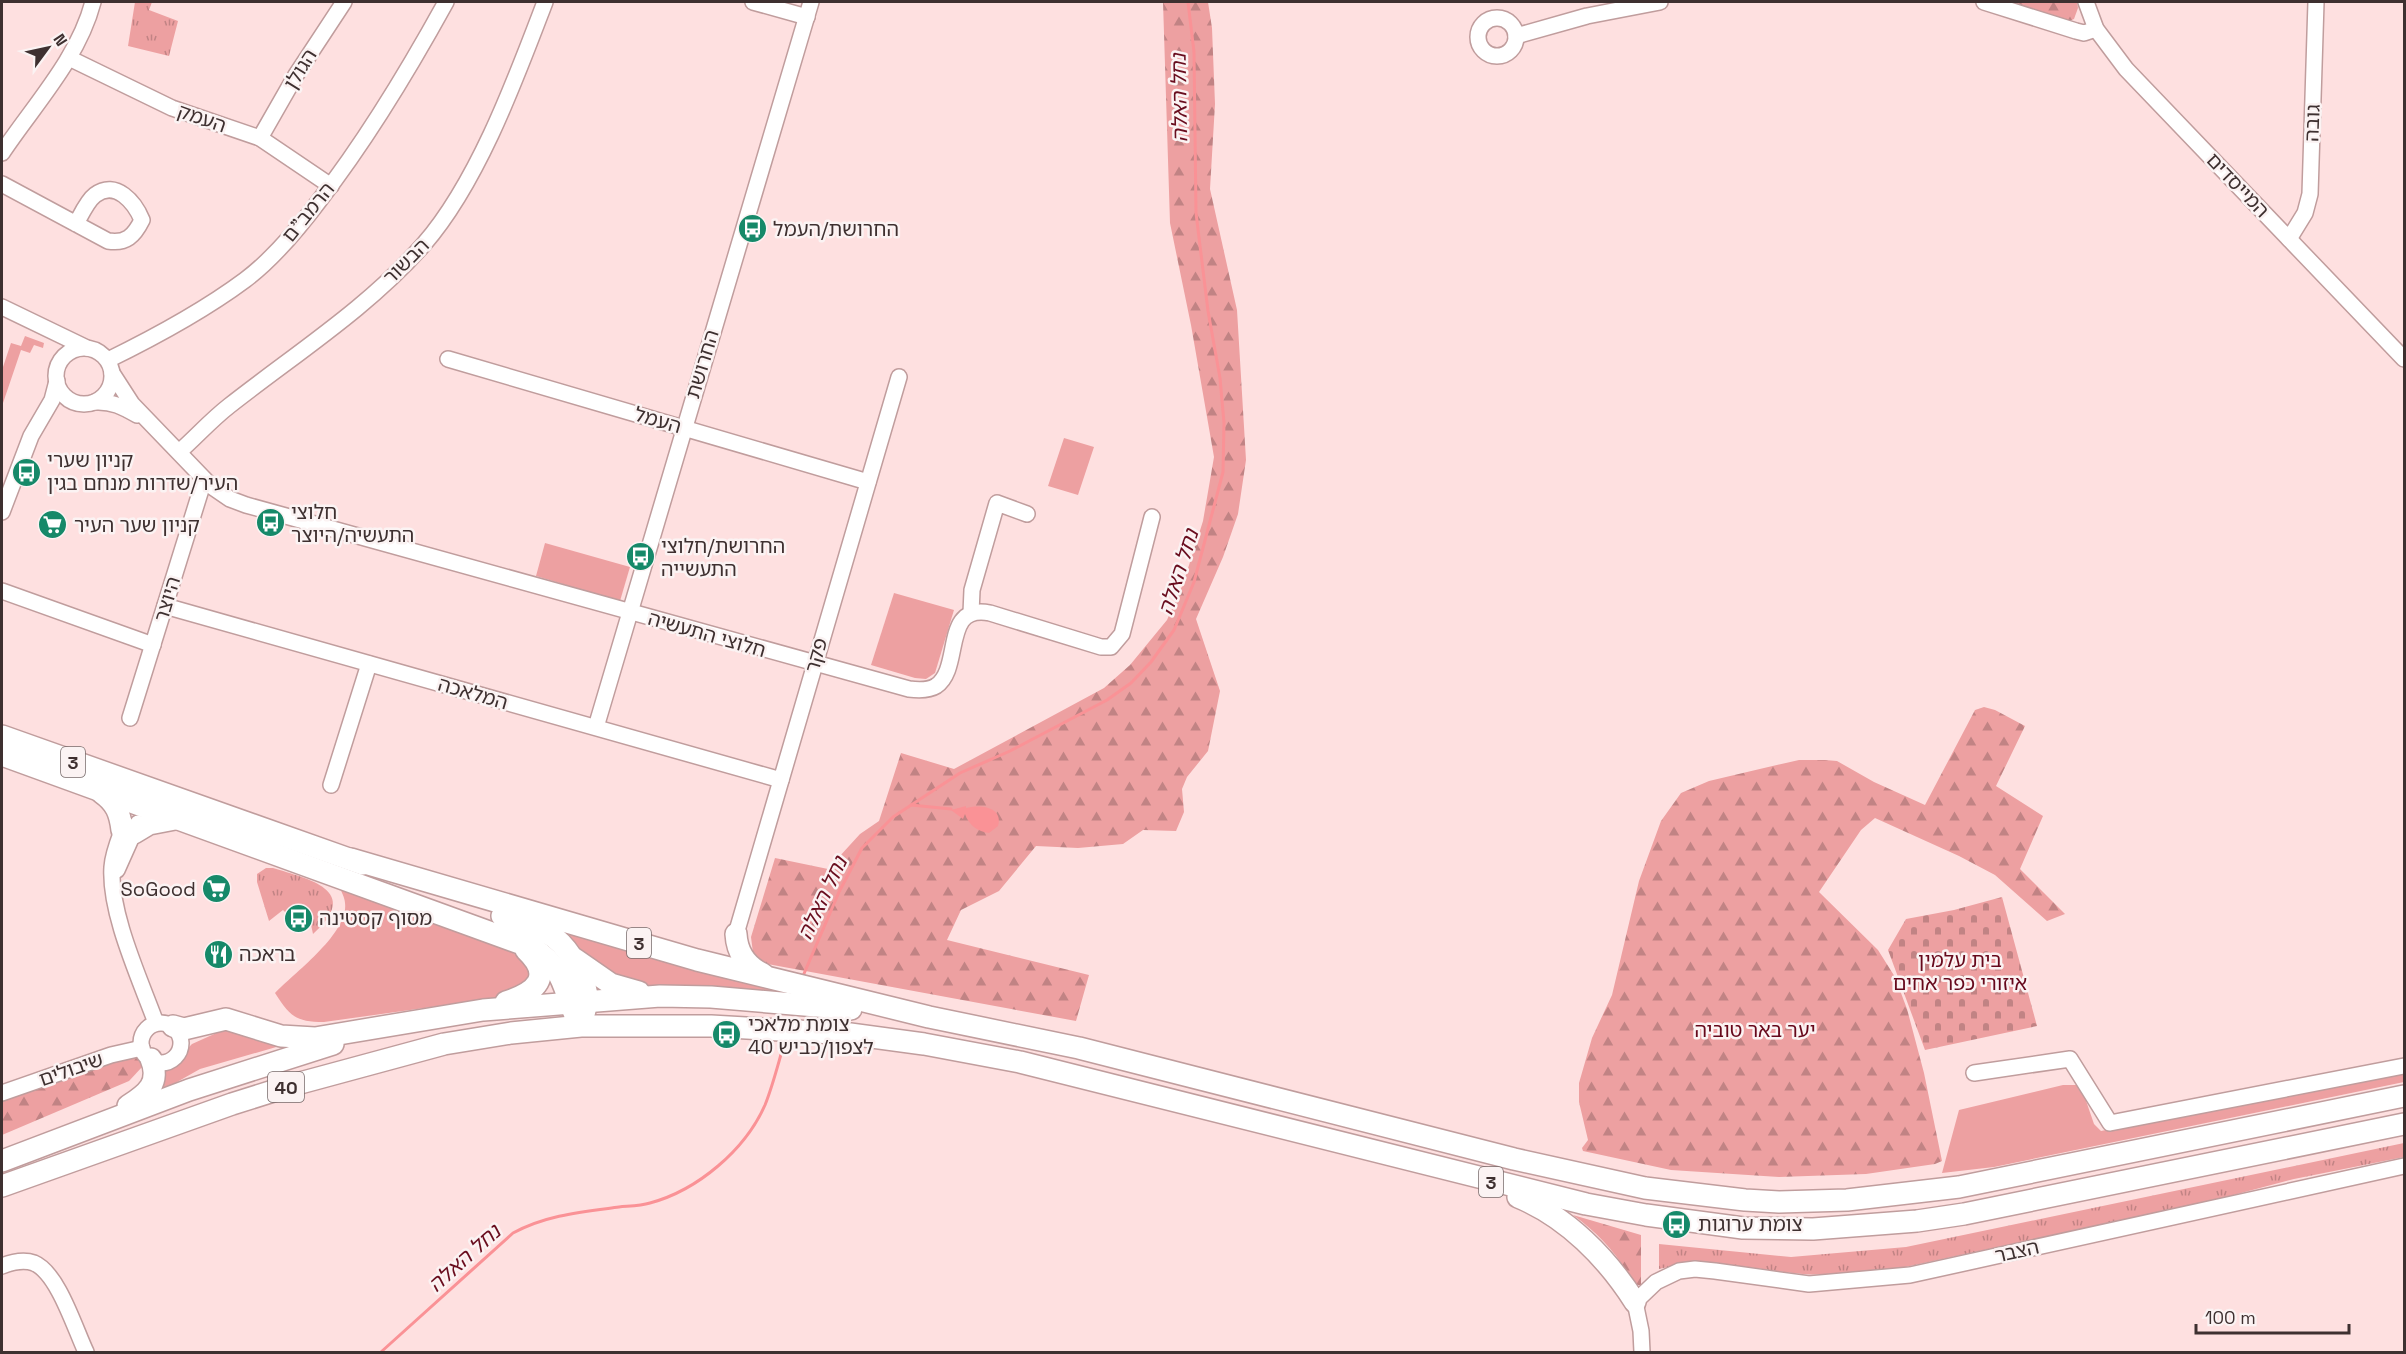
<svg xmlns="http://www.w3.org/2000/svg" width="2406" height="1354" font-family="'Space Grotesk','Noto Sans Hebrew',sans-serif">
<style>
.grass{fill:#eda0a1}
.forest{fill:url(#forest-firs)}
.cemetery{fill:url(#cemetery-stones)}
.park{fill:url(#park-tufts)}
.water{fill:#fa9296}
.lines{fill:none;stroke-linecap:round;stroke-linejoin:round}
.stream{stroke:#fa9296;stroke-width:3}
.minor-casing{stroke:#c09d9d;stroke-width:18}
.highway-casing{stroke:#c09d9d;stroke-width:24}
.minor{stroke:#fff;stroke-width:15}
.highway{stroke:#fff;stroke-width:21}
.labels{text-anchor:middle;dominant-baseline:central;stroke-width:5;stroke-linejoin:round;paint-order:stroke}
.shield{fill:#fbf3f3;stroke:#776a6a;stroke-width:1.5}
.shield-label{font-size:18px;font-weight:bold;fill:#3e3030}
.street-label{font-size:20px;fill:#3e3030;stroke:#fbf3f3}
.poi-label{font-size:20px;fill:#3e3030;stroke:#fbf3f3;text-anchor:start}
.park-label{font-size:20px;fill:#66081b;stroke:#fbf3f3}
.water-label{font-size:21px;font-style:italic;fill:#690d1e;stroke:#fbf3f3}
</style>
<defs>
<pattern id="forest-firs" width="22" height="20" patternUnits="userSpaceOnUse" patternTransform="scale(1.5)"><rect width="22" height="20" fill="#eda0a1"/><path d="M5 1l3.5 6h-7zM16 11l3.5 6h-7z" fill="#c18384"/></pattern>
<pattern id="cemetery-stones" width="16" height="16" patternUnits="userSpaceOnUse" patternTransform="scale(1.5)"><rect width="16" height="16" fill="#eda0a1"/><path d="M2 7V4a2 2 0 0 1 4 0v3zM10 15v-3a2 2 0 0 1 4 0v3z" fill="#c18384"/></pattern>
<pattern id="park-tufts" width="24" height="20" patternUnits="userSpaceOnUse" patternTransform="scale(1.5)"><rect width="24" height="20" fill="#eda0a1"/><path d="M3 7l-1-3M5 7V3M7 7l1-3M15 17l-1-3M17 17v-4M19 17l1-3" fill="none" stroke="#c18384"/></pattern>
</defs>
<rect width="100%" height="100%" fill="#fee0e0"/>
<!-- grass -->
<g class="grass">
<path d="M25,336L44,343L43,348L34,345L30,353L21,350L2,406V370L11,343L21,346Z"/>
<path d="M1064,438L1094,447L1078,495L1048,486Z"/>
<path d="M545,543L630,567L620,601L536,576Z"/>
<path d="M894,593L954,610L935,673L926,679L915,678L871,665Z"/>
<path d="M339,886L509,950L524,961L532,977L511,994L496,998L324,1022C295,1022 290,1016 275,993C294,973 349,933 345,903C345,898 341,891 339,886Z"/>
<path d="M509,915L720,970L815,1002L630,986Z"/>
<path d="M232,1026L290,1043L200,1069L154,1095L161,1069L173,1058L185,1051L192,1044Z"/>
<path d="M2404,1071V1082L1994,1167L1942,1173L1959,1110L2063,1085H2076L2082,1089L2094,1124L2101,1131Z"/>
</g>
<!-- forest -->
<g class="forest">
<path d="M1163,2H1208L1212,28L1215,104L1210,189L1237,310L1246,460L1238,514L1223,557L1196,619L1220,691L1208,751L1187,777L1182,789L1184,812L1176,831L1143,830L1123,844L1078,848L1036,846L999,891L961,910L947,940L1089,975L1076,1021L762,963L753,953L751,937L775,858L828,869L860,834L879,821L901,753L954,769L1104,688L1130,665L1167,620L1183,584L1203,521L1214,457L1191,325L1170,223Z"/>
<path d="M2010,2H2077L2078,8L2074,19L2067,22Z"/>
<path d="M1984,707L1995,710L2025,726L1996,786L2043,816L2020,869L2065,914L2047,921L1995,875L1959,856L1875,818L1861,830L1819,892L1878,950L1895,977L1907,1009L1924,1073L1942,1161L1935,1164L1866,1174L1779,1177L1671,1170L1583,1151L1582,1148L1588,1140L1579,1102V1083L1592,1038L1612,995L1639,881L1661,821L1681,793L1709,781L1764,768L1799,760H1825L1837,761L1874,782L1925,805L1975,710Z"/>
<path d="M135,1055L143,1066L129,1081L2,1135V1101L87,1068Z"/>
<path d="M1573,1215L1641,1235V1285H1634C1620,1256 1599,1234 1573,1215Z"/>
</g>
<!-- cemetery -->
<path class="cemetery" d="M2002,897L2037,1026L1925,1050L1888,950L1906,919L1954,910Z"/>
<!-- park -->
<g class="park">
<path d="M135,2H152L149,10L178,21L169,56L128,46Z"/>
<path d="M266,868H273C308,879 363,890 313,934L310,920C300,922 290,917 283,910L269,921L257,882V874Z"/>
<path d="M2404,1143V1157L2294,1179L2211,1201L1896,1269C1865,1272 1834,1276 1803,1274C1753,1270 1709,1256 1659,1269V1244L1791,1257L1906,1247Z"/>
</g>
<!-- water -->
<path class="water" d="M966,806V808C980,804 1004,807 998,826L989,833C978,832 968,824 965,814L963,819L951,810Z"/>
<g class="lines">
<!-- stream -->
<g class="stream">
<path d="M911,805L951,809"/>
<path d="M803,976L839,892L862,848L893,817L960,773L1010,751L1107,700L1131,683L1151,662L1174,630L1194,582L1223,472L1224,423L1220,378L1208,311L1196,213L1194,52L1188,2"/>
<path d="M381,1352L513,1233C546,1215 581,1212 619,1207C629,1206 640,1206 650,1203C698,1190 745,1150 765,1105C773,1085 778,1064 784,1044"/>
</g>
<defs>
<g id="minor">
<path d="M753,2L807,17"/>
<path d="M1984,2L2076,31L2084,33L2096,29"/>
<path d="M2086,2L2096,29L2126,69L2404,359"/>
<circle cx="1497" cy="37" r="19"/>
<path d="M1516,36L1587,16L1660,2"/>
<path d="M69,58L172,108L260,138L331,186"/>
<path d="M260,138L296,75L344,2"/>
<path d="M2,153C34,105 78,59 93,2"/>
<path d="M2,184L108,241C126,244 134,236 142,220C135,203 116,179 95,195C87,201 81,215 76,224"/>
<path d="M2289,239L2305,213L2310,194L2316,2"/>
<path d="M2,307L87,348"/>
<circle cx="84" cy="376" r="28"/>
<path d="M448,359L868,482"/>
<path d="M108,360C155,337 202,312 245,280C273,259 298,229 319,201C368,138 408,71 446,2"/>
<path d="M112,373L132,404L211,486L230,499L246,505L293,518L909,689C917,690 928,691 936,686C963,668 941,603 990,613L1101,647H1111L1122,634L1152,517"/>
<path d="M95,402C112,401 123,407 137,415"/>
<path d="M179,452C196,437 211,420 229,406C295,354 368,308 424,244C478,182 516,78 545,2"/>
<path d="M2,512L31,436L52,400L57,381"/>
<path d="M2,591L153,645"/>
<path d="M165,606L781,780"/>
<path d="M971,613L972,590L997,503L1027,514"/>
<path d="M130,718L204,480"/>
<path d="M596,727L811,2"/>
<path d="M331,785L369,664"/>
<path d="M125,823C120,837 113,852 112,867C109,913 140,979 156,1023"/>
<path d="M117,870L138,823"/>
<path d="M736,934L899,377"/>
<circle cx="161" cy="1043" r="20"/>
<path d="M1974,1073L2070,1059L2110,1123L2404,1066"/>
<path d="M2,1093L111,1055L142,1048"/>
<path d="M2,1266C12,1262 23,1259 34,1263C58,1273 75,1329 86,1352"/>
<path d="M1642,1352L1641,1331L1635,1302L1656,1282L1679,1271L1695,1269L1715,1271L1809,1284L1910,1275L2404,1166"/>
</g>
<g id="highway">
<path d="M2,736L363,864"/>
<path d="M2,755L533,948C563,967 562,985 575,1015"/>
<path d="M102,793C116,803 120,813 122,830"/>
<path d="M134,833L149,824L175,819"/>
<path d="M351,859L697,960L929,1017L1079,1048L1514,1159L1645,1188L1745,1200L1779,1202L1847,1200L1959,1187L2404,1096"/>
<path d="M502,916C519,922 540,928 555,938C571,951 587,979 587,1000C587,1004 585,1010 584,1014"/>
<path d="M736,934C737,952 746,966 763,974"/>
<path d="M575,959L611,984L639,992"/>
<path d="M506,1002C536,992 554,977 526,950"/>
<path d="M173,1026L184,1029L226,1019L281,1036L315,1038L483,1010L660,996L711,997L851,1009"/>
<path d="M128,1106C147,1094 161,1083 151,1059"/>
<path d="M2,1161L189,1090L333,1044"/>
<path d="M2,1186L232,1104L289,1086L444,1044L511,1033L581,1026H711L850,1034L924,1044L1020,1062L1586,1204L1646,1215L1743,1228L1813,1229L1917,1221L1964,1214L2404,1124"/>
<path d="M1518,1197C1567,1217 1607,1258 1635,1302"/>
</g>
</defs>
<!-- minor casing -->
<use href="#minor" class="minor-casing"/>
<!-- highway casing -->
<use href="#highway" class="highway-casing"/>
<!-- minor -->
<use href="#minor" class="minor"/>
<!-- highway -->
<use href="#highway" class="highway"/>
</g>
<!-- icons -->
<defs>
<symbol id="bus-disc" viewBox="-11 -11 22 22"><circle r="9.5" fill="#168969" stroke="#fbf3f3"/><path d="M-5-6H5V4H4V6H2V4H-2V6H-4V4H-5ZM-3.5-4V0h7V-4ZM-3.5 1.2v1.5H-2V1.2ZM2 1.2v1.5H3.5V1.2Z" fill="#fff"/></symbol>
<symbol id="supermarket-disc" viewBox="-11 -11 22 22"><circle r="9.5" fill="#168969" stroke="#fbf3f3"/><path d="M-6-5.5h2.5l.6 2H6L4.5 2H-2.5L-4.4-4H-6ZM-1.5 3.2a1.3 1.3 0 1 0 .1 0ZM3 3.2a1.3 1.3 0 1 0 .1 0Z" fill="#fff"/></symbol>
<symbol id="restaurant-disc" viewBox="-11 -11 22 22"><circle r="9.5" fill="#168969" stroke="#fbf3f3"/><path d="M-5-6h1v4h1v-4h1v4h1v-4h1v5L-1.5 .5V6h-2V.5L-5-1ZM5-6V6H3V1.5H1.5Q1.5-4 5-6Z" fill="#fff"/></symbol>
</defs>
<g fill-rule="evenodd">
<use href="#bus-disc" x="736" y="212" width="33" height="33"/>
<use href="#bus-disc" x="10" y="456" width="33" height="33"/>
<use href="#bus-disc" x="254" y="506" width="33" height="33"/>
<use href="#supermarket-disc" x="36" y="508" width="33" height="33"/>
<use href="#bus-disc" x="624" y="540" width="33" height="33"/>
<use href="#supermarket-disc" x="200" y="872" width="33" height="33"/>
<use href="#bus-disc" x="282" y="902" width="33" height="33"/>
<use href="#restaurant-disc" x="202" y="938" width="33" height="33"/>
<use href="#bus-disc" x="710" y="1018" width="33" height="33"/>
<use href="#bus-disc" x="1660" y="1208" width="33" height="33"/>
</g>
<g class="labels">
<!-- shield labels -->
<g class="shield">
<rect x="61" y="747" width="24" height="30" rx="4.5"/>
<rect x="627" y="928" width="24" height="30" rx="4.5"/>
<rect x="268" y="1072" width="36" height="30" rx="4.5"/>
<rect x="1479" y="1167" width="24" height="30" rx="4.5"/>
</g>
<g class="shield-label">
<text x="73" y="762">3</text>
<text x="639" y="943">3</text>
<text x="286" y="1087">40</text>
<text x="1491" y="1182">3</text>
</g>
<!-- street labels -->
<g class="street-label">
<text transform="translate(300 69) rotate(-58)">הגולן</text>
<text transform="translate(202 118) rotate(19)">העמק</text>
<text transform="translate(2312 123) rotate(-88)">גובה</text>
<text transform="translate(2238 185) rotate(46)">המייסדים</text>
<text transform="translate(308 212) rotate(-51)">הרמב"ם</text>
<text transform="translate(406 261) rotate(-45)">הבשור</text>
<text transform="translate(702 364) rotate(-73)">החרושת</text>
<text transform="translate(658 420) rotate(16)">העמל</text>
<text transform="translate(167 599) rotate(-73)">היוצר</text>
<text transform="translate(707 634) rotate(16)">חלוצי התעשיה</text>
<text transform="translate(816 655) rotate(-74)">פקר</text>
<text transform="translate(473 693) rotate(16)">המלאכה</text>
<text transform="translate(71 1069) rotate(-19)">שיבולים</text>
<text transform="translate(2017 1251) rotate(-13)">הצבר</text>
</g>
<!-- poi labels -->
<g class="poi-label">
<text x="773" y="229">החרושת/העמל</text>
<text x="47" y="460">קניון שערי<tspan x="47" dy="23">העיר/שדרות מנחם בגין</tspan></text>
<text x="291" y="512">חלוצי<tspan x="291" dy="23">התעשיה/היוצר</tspan></text>
<text x="74" y="525">קניון שער העיר</text>
<text x="661" y="546">החרושת/חלוצי<tspan x="661" dy="23">התעשייה</tspan></text>
<text x="196" y="889" text-anchor="end">SoGood</text>
<text x="319" y="918">מסוף קסטינה</text>
<text x="239" y="954">בראכה</text>
<text x="748" y="1024">צומת מלאכי<tspan x="748" dy="23">לצפון/כביש 40</tspan></text>
<text x="1698" y="1224">צומת ערוגות</text>
</g>
<!-- park labels -->
<g class="park-label">
<text x="1960" y="960">בית עלמין<tspan x="1960" dy="23">איזורי כפר אחים</tspan></text>
<text x="1755" y="1030">יער באר טוביה</text>
</g>
<!-- water labels -->
<g class="water-label">
<text transform="translate(1179 98) rotate(-91)">נחל האלה</text>
<text transform="translate(1178 572) rotate(-72)">נחל האלה</text>
<text transform="translate(822 898) rotate(-65)">נחל האלה</text>
<text transform="translate(464 1258) rotate(-42)">נחל האלה</text>
</g>
</g>
<!-- border -->
<rect width="2406" height="1354" fill="none" stroke="#3e3030" stroke-width="6"/>
<!-- north arrow -->
<g transform="translate(48 48) rotate(57)" stroke="#fbf3f3" stroke-width="4.5" paint-order="stroke">
<path d="M0-4.5L10 22L0 15L-10 22Z" fill="#3e3030"/>
<text y="-9" font-size="16" font-weight="bold" text-anchor="middle" fill="#3e3030">N</text>
</g>
<!-- scale -->
<path d="M2196 1324v9h153v-9" fill="none" stroke="#3e3030" stroke-width="3"/>
<text x="2205" y="1324" font-size="18" fill="#3e3030" stroke="#fbf3f3" stroke-width="4.5" paint-order="stroke">100 m</text>
</svg>
